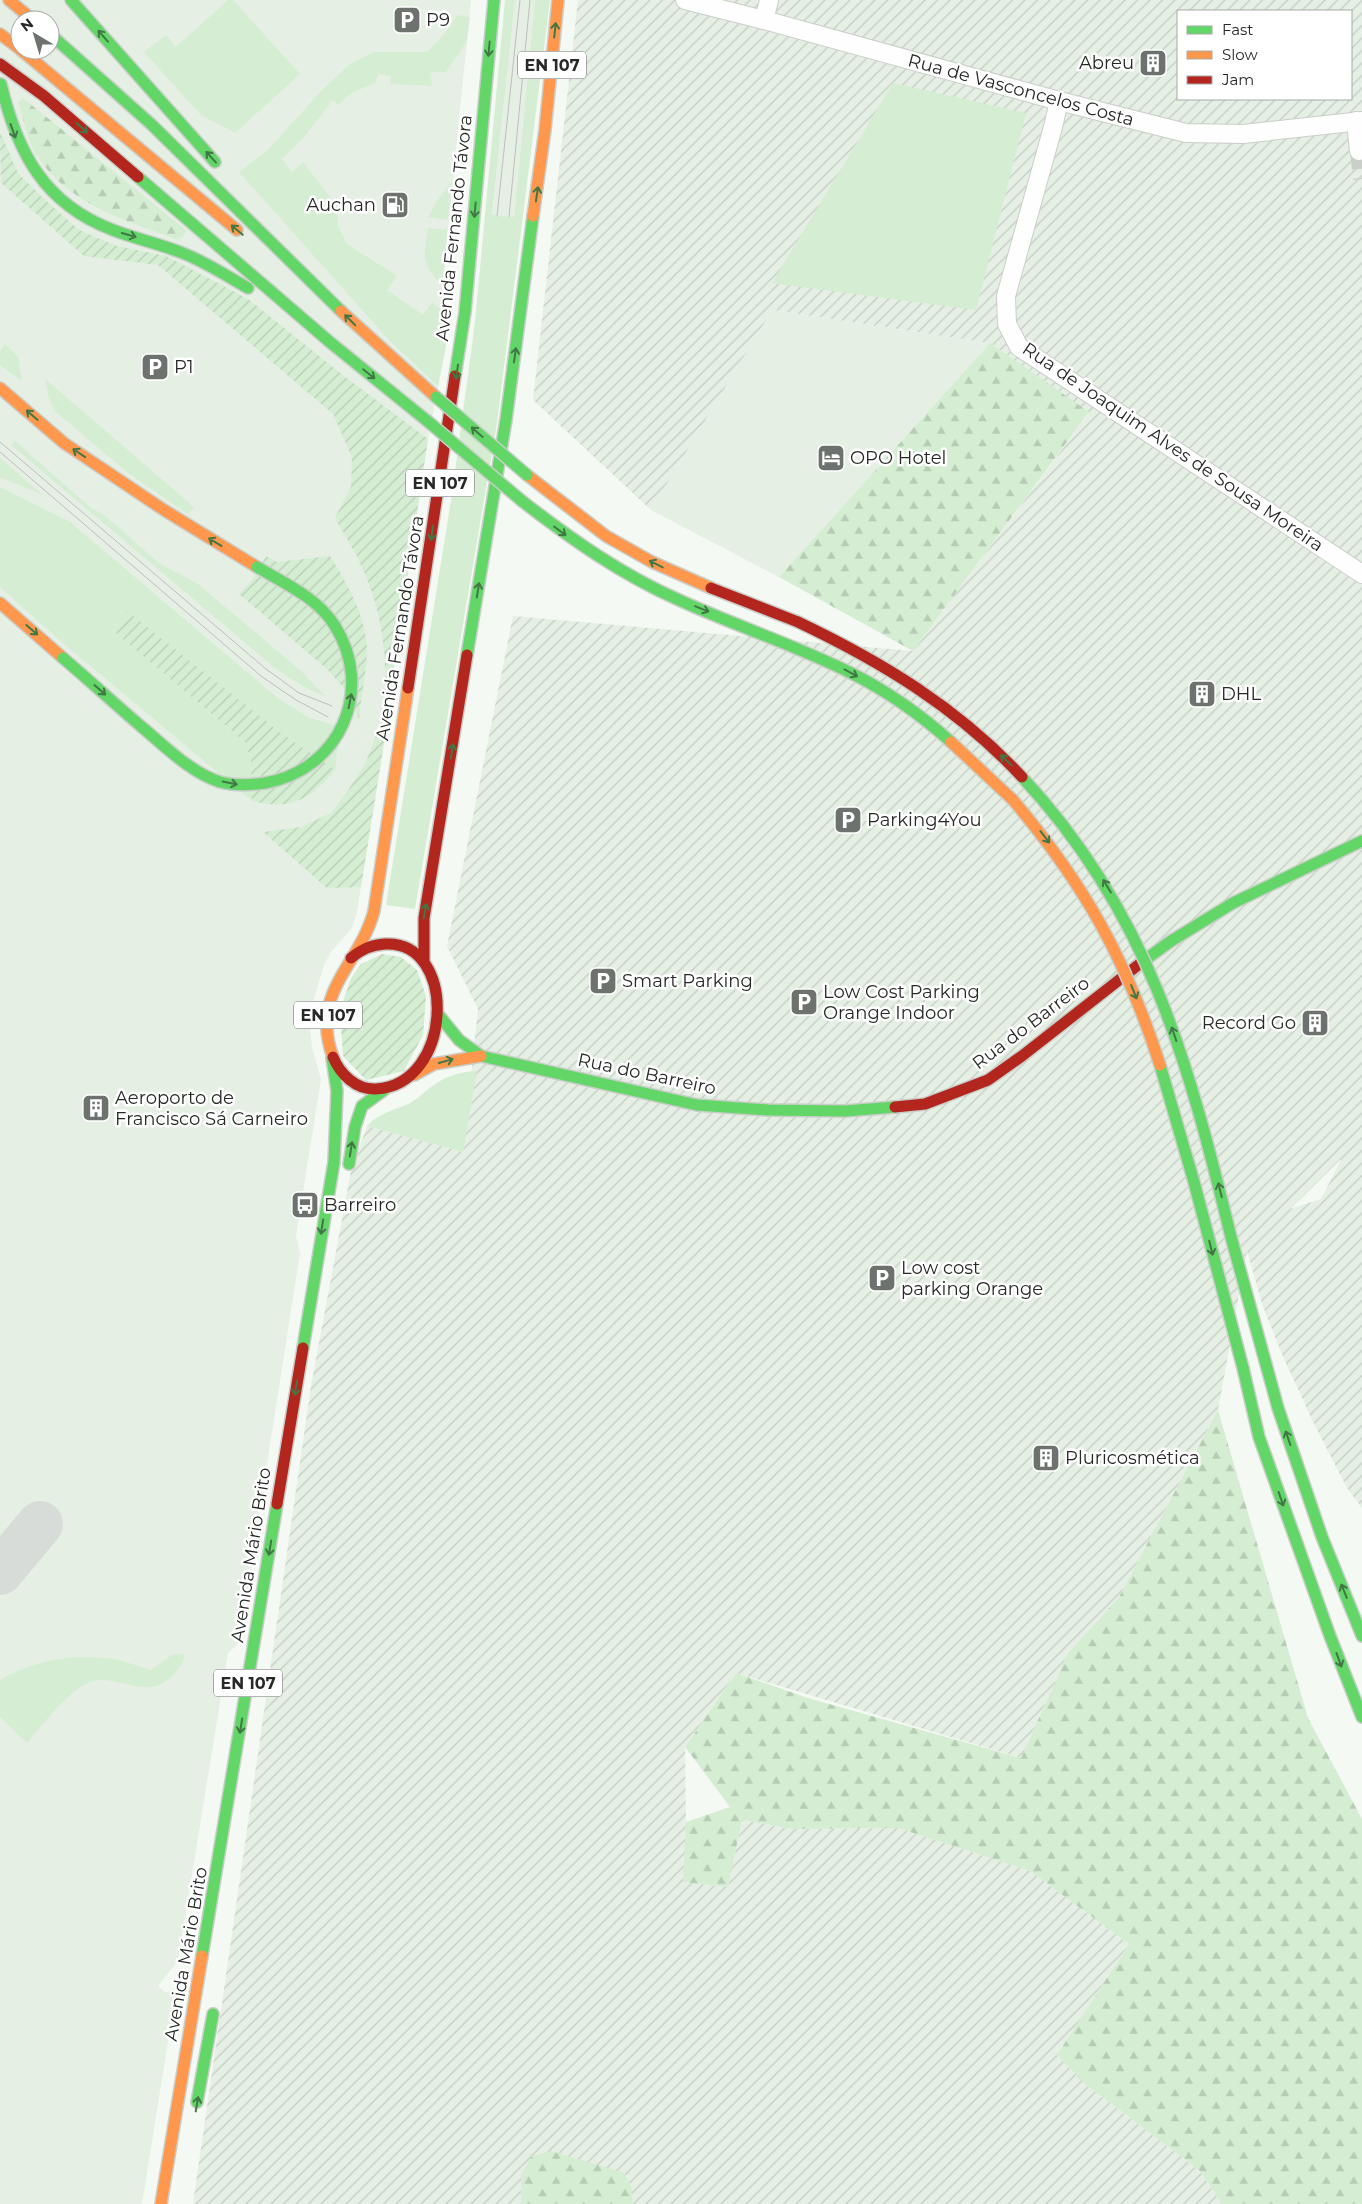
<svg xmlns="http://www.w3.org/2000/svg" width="1362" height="2204" font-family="Montserrat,sans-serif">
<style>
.built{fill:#e5efe4;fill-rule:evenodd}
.industrial{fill:url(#industrial-furrows);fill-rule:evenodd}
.green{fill:#d5eed3}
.forest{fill:url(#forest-firs)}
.garden{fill:url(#garden-furrows)}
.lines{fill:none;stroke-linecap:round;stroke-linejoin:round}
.taxiway{stroke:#d8dcd8;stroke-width:46}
.street-tunnel{stroke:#cbcfca;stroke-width:18;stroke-dasharray:18 9;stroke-linecap:butt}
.street-casing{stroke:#cacec9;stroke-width:20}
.fast-casing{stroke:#cacec9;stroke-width:14}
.slow-casing{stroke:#cacec9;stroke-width:14}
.jam-casing{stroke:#cacec9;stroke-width:14}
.street{stroke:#fdfefd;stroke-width:18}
.fast{stroke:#63d668;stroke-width:11}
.slow{stroke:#ff974d;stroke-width:11}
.jam{stroke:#b3261e;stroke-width:11}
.tram{stroke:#bdbebd;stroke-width:1}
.fast-bridge-casing{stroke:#cacec9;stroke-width:14;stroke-linecap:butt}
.slow-bridge-casing{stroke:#cacec9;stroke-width:14;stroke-linecap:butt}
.jam-bridge-casing{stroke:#cacec9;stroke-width:14;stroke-linecap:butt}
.fast-bridge{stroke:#63d668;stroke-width:11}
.slow-bridge{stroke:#ff974d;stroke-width:11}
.jam-bridge{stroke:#b3261e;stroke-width:11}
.oneway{stroke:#417744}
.labels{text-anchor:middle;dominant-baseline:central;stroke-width:5;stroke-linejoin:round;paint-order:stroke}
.shield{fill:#fff;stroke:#676967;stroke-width:1}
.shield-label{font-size:16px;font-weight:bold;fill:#262926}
.poi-label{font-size:18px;fill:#262926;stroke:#fff;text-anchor:start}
.street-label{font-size:18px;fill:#262926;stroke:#fff}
</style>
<defs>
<pattern id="industrial-furrows" width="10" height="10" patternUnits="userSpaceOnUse" patternTransform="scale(1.25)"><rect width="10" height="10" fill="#e5efe4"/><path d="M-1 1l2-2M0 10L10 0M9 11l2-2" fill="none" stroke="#c4cdc3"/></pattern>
<pattern id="forest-firs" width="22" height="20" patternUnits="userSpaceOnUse" patternTransform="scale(1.25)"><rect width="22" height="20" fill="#d5eed3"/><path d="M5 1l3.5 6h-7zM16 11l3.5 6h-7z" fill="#b7ccb5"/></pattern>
<pattern id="garden-furrows" width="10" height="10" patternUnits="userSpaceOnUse" patternTransform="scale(1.25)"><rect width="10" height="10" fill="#d5eed3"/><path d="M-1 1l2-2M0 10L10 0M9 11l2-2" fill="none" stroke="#b7ccb5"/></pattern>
</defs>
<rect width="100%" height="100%" fill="#f4f9f3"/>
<!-- built -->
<g class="built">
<path d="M0,0H471L444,268L442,310L446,346L428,439L357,912L352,928L331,952L324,965L309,1014L312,1048L321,1079L296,1236L300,1253L239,1643L228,1653L178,1961L158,1986L166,1993L179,1985L174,2004L142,2204H0ZM20,20H50V50H20Z"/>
<path d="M515,0H535L514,217L492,216Z"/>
<path d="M772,310L990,343L779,577L651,510Z"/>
</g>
<!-- industrial -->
<path class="industrial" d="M578,0H1362V1508L1347,1488L1314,1424L1284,1359L1263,1307L1247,1251L1218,1410L1119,1597L1068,1653L1021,1758L736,1673L685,1747L686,1822L684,1882L728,1887L742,1820L792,1829L898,1828L1030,1871L1129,1944L1057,2055L1084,2083L1200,2171L1222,2204H193L311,1386L351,1171L367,1126L463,1152L478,1009L447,946L513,616L913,651L1089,413L990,343L772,310L651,510L533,400ZM1178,11H1351V99H1178ZM1341,1160L1321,1199L1290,1209L1340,1160Z"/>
<!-- green -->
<g class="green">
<path d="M228,0H233L300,74L235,133L201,115L144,52L166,35L176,47Z"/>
<path d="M505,0H515L492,215L514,217L535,0H550L497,423L415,909L386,905L452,494L475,322Z"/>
<path d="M457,15L470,17L467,41L446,72H430L432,86L390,84L391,76L378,74L376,82L350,94L338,105L333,100L305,136L282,159L292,172L303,162L337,206L338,226L347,244L397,276L387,290L423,315L432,303L442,310L446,346L438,386L389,340L239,172L267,151L321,91L350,64L374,52H427L445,33Z"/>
<path d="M893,83L1026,113L976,310L772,283Z"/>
<path d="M452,181L448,220L428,217L435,204Z"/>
<path d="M428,228L447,230L443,287C421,262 423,260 428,228Z"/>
<path d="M5,344L18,356L22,381L0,365V351Z"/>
<path d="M45,379L194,507L188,514L128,473L55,411L49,399Z"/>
<path d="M15,441L91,508L103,514L160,564L197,583L302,672L326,697L304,687L275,668L11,445Z"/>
<path d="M0,458L43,495L0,477Z"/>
<path d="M0,487L70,522L280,700L310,718L334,725L338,744L335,770L280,732L127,611L112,630L245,742L251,759L252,801L64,644L0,587Z"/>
<path d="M477,1071L463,1152L367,1126C379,1113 392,1111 408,1104C415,1101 421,1095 427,1090C443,1077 457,1072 477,1071Z"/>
<path d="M173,1654H185C183,1663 180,1667 174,1674C147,1704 118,1672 90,1682C69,1690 42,1725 27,1743L0,1717V1680C32,1661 70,1654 106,1658C121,1659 137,1666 151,1670Z"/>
</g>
<!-- forest -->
<g class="forest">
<path d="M23,98L187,231L179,240C127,221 69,205 37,156C28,143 23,117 18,102Z"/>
<path d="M990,343L1089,412L913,651L779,577Z"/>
<path d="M1218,1410L1308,1718L1362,1819V2204H1222L1200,2171L1084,2083L1057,2055L1129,1944L1030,1871L898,1828L792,1829L742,1820L728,1887L683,1882L686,1822L730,1807L685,1747L736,1673L808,1698L1021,1758L1068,1653L1119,1597Z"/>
<path d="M551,2151L624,2173L631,2186L633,2204H521V2175L532,2156Z"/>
</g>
<!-- garden -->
<g class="garden">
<path d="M0,132L18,173L44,199L79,230L117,246L166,256L248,299L344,376L428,439L390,695L384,699C389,652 379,600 358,559C352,545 342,532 335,518L351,487L352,457L333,414L158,265L84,256L1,183Z"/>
<path d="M266,556L277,562L330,556C347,583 368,620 367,653C366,675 361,697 359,719L343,687L328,670L239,594L253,579Z"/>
<path d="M127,611L280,732L335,770C311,799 290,811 252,801L251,759L245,742L112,630Z"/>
<path d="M388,719L361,887L327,888L263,832L301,827L331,813L349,789L366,762L382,720Z"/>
<path d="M382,954L401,957L417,970L426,996L423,1035L404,1071L366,1080L343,1056L340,1011L351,978L361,964Z"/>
</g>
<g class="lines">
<!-- taxiway -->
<path class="taxiway" d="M0,1572L40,1524"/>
<!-- street-tunnel -->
<path class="street-tunnel" d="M1359,151L1362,179"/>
<defs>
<g id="street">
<path d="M685,0L764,20L1059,101L1186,133L1243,134L1362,121"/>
<path d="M764,20L769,0"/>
<path d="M1059,101L1053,127L1006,296L1007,324L1019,347L1362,574"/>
<path d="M1356,121L1359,151"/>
</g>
<g id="fast">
<path d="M71,0L215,162"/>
<path d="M50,34L152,125L341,311"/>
<path d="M1,84C17,152 44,204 113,230C136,239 161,244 185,254C207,263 227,276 248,288"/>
<path d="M138,177L331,343L431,424"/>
<path d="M455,376L465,312L494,0"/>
<path d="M522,501C571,539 622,575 679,600C736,626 795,645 851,673C887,691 921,715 951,742"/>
<path d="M467,655L506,420L533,216"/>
<path d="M1142,962L1171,941L1233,903L1362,841"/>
<path d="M437,1013L459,1040L481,1056L697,1105L768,1110L845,1111L895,1107"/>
<path d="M349,1164L355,1127L362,1106L384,1090"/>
<path d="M1231,1237L1278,1408L1322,1537L1362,1636"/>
<path d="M303,1348L334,1162L337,1091L332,1058"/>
<path d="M1243,1368L1259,1437L1330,1636L1362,1717"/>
<path d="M202,1956L277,1504"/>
<path d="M197,2102L213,2014"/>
</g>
<g id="slow">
<path d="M9,0L33,20"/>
<path d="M0,34L20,49"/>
<path d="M21,50L237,230"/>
<path d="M533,216L545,130L558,0"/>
<path d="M341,311L436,397"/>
<path d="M0,388L64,443L164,510L257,567"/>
<path d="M527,475L606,536L652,562L711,588"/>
<path d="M0,603L63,658"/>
<path d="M951,742L1013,800"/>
<path d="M333,1057C309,992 360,965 374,911L408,688"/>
<path d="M414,1075L434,1064L481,1056"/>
<path d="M161,2204L202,1956"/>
</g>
<g id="jam">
<path d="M0,64L44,96L138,177"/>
<path d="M711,588L798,622"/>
<path d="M408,688L455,376"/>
<path d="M424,960V918L467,655"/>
<path d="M333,1057C340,1074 356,1090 376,1089C454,1085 458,940 385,944C371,945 362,949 351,958"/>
<path d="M895,1107L925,1104L988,1080L1022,1056L1142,962"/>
<path d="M277,1504L303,1348"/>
</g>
</defs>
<!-- street casing -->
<use href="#street" class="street-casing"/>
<!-- fast casing -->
<use href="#fast" class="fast-casing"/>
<!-- slow casing -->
<use href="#slow" class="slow-casing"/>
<!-- jam casing -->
<use href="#jam" class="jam-casing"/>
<!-- street -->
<use href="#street" class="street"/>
<!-- fast -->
<use href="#fast" class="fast"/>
<!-- slow -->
<use href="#slow" class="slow"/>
<!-- jam -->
<use href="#jam" class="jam"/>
<!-- tram -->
<g class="tram">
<path d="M497,216L520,0"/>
<path d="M509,217L530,0"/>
<path d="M0,442L266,669L299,693L332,706"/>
<path d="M0,452L261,676L296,700L328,717"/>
</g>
<defs>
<g id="fast-bridge">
<path d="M436,397L527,475"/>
<path d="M431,424L522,501"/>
<path d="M63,658C90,681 116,705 143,728C167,748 190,772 220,782C235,786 251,785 265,783C340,770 375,690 335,626C318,598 284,583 257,567"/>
<path d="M1022,777C1149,913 1188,1061 1231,1237"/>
<path d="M1160,1065L1194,1182L1243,1368"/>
</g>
<path id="slow-bridge" d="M1013,800C1085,885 1126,959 1160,1065"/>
<path id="jam-bridge" d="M798,622C882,662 958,708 1022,777"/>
</defs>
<!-- fast-bridge casing -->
<use href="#fast-bridge" class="fast-bridge-casing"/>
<!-- slow-bridge casing -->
<use href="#slow-bridge" class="slow-bridge-casing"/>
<!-- jam-bridge casing -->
<use href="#jam-bridge" class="jam-bridge-casing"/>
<!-- fast-bridge -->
<use href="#fast-bridge" class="fast-bridge"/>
<!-- slow-bridge -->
<use href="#slow-bridge" class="slow-bridge"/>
<!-- jam-bridge -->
<use href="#jam-bridge" class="jam-bridge"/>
</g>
<!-- one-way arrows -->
<defs><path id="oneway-shaft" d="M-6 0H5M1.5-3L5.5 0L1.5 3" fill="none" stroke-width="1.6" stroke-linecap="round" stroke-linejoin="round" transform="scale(1.25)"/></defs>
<g class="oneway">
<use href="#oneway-shaft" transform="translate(555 30) rotate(-84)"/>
<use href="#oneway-shaft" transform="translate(103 36) rotate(-131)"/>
<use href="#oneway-shaft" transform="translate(489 49) rotate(95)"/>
<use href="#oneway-shaft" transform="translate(82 128) rotate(41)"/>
<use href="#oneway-shaft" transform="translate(13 131) rotate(70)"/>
<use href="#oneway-shaft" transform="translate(211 157) rotate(-132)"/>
<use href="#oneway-shaft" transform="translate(537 194) rotate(-82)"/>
<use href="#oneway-shaft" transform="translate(475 210) rotate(95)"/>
<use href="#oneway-shaft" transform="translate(237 230) rotate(-140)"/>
<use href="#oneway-shaft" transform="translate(129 235) rotate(16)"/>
<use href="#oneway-shaft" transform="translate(350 320) rotate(-135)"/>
<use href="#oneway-shaft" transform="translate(515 355) rotate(-82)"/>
<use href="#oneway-shaft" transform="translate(457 372) rotate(98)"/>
<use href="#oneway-shaft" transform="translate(369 374) rotate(39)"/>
<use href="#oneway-shaft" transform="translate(32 415) rotate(-139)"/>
<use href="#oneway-shaft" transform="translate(477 432) rotate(-139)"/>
<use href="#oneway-shaft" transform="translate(79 453) rotate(-146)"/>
<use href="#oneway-shaft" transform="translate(560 531) rotate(37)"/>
<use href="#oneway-shaft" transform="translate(432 533) rotate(99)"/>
<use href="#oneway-shaft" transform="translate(215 542) rotate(-149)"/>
<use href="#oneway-shaft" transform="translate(656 564) rotate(-153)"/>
<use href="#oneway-shaft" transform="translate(478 590) rotate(-81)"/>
<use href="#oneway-shaft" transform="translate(702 609) rotate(22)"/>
<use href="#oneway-shaft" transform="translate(32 630) rotate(41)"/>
<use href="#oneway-shaft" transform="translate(851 673) rotate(28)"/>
<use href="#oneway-shaft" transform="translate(100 690) rotate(41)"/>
<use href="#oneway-shaft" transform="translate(350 701) rotate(-79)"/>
<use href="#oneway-shaft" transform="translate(452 751) rotate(-81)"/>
<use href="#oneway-shaft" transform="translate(1006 760) rotate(-136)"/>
<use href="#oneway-shaft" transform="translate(230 783) rotate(12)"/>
<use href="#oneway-shaft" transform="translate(1045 837) rotate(52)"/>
<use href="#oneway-shaft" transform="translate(1107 886) rotate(-121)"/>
<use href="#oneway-shaft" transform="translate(425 911) rotate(-81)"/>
<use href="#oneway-shaft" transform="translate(1134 992) rotate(68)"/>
<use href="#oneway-shaft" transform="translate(1174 1034) rotate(-109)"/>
<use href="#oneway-shaft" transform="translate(446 1061) rotate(-15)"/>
<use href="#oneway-shaft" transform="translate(351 1149) rotate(-81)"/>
<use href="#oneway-shaft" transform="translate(1220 1190) rotate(-104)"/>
<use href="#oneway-shaft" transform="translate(322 1227) rotate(99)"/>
<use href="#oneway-shaft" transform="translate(1211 1248) rotate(76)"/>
<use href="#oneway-shaft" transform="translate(296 1388) rotate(99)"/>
<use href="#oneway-shaft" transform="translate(1288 1438) rotate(-109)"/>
<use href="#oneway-shaft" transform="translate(1281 1499) rotate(71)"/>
<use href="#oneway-shaft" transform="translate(270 1548) rotate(99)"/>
<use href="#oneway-shaft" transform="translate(1344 1591) rotate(-112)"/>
<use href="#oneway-shaft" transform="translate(1339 1660) rotate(70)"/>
<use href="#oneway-shaft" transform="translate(241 1726) rotate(99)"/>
<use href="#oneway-shaft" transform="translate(197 2104) rotate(-80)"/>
</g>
<!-- icons -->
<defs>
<symbol id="parking-square" viewBox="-11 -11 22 22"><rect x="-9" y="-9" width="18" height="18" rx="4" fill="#6e726e" stroke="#fff"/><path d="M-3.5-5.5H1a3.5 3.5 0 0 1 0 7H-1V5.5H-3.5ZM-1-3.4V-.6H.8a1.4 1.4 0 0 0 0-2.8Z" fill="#fff"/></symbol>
<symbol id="building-square" viewBox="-11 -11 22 22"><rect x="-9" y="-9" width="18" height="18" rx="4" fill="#6e726e" stroke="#fff"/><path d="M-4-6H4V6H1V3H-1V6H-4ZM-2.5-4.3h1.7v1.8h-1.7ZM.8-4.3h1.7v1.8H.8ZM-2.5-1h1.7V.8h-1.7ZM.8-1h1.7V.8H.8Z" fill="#fff"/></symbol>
<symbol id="fuel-square" viewBox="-11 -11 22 22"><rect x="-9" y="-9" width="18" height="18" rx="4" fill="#6e726e" stroke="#fff"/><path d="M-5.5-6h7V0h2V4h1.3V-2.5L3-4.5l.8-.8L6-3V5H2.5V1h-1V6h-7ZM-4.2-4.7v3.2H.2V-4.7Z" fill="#fff"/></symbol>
<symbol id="hotel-square" viewBox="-11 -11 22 22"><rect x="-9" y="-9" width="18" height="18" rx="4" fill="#6e726e" stroke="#fff"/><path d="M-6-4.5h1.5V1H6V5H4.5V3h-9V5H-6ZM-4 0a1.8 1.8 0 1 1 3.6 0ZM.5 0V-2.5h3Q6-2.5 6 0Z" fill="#fff"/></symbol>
<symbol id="bus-square" viewBox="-11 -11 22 22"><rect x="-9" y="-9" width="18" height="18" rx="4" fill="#6e726e" stroke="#fff"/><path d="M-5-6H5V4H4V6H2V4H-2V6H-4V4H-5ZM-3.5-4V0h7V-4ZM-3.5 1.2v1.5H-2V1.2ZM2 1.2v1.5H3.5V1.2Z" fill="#fff"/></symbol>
</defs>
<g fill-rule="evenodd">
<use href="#parking-square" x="391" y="4" width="32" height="32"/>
<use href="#building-square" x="1137" y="47" width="32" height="32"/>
<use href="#fuel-square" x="379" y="189" width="32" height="32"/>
<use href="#parking-square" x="139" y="351" width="32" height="32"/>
<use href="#hotel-square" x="815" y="442" width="32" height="32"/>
<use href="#building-square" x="1186" y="678" width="32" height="32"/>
<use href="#parking-square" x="832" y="804" width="32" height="32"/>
<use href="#parking-square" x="587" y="965" width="32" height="32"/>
<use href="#parking-square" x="788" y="986" width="32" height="32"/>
<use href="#building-square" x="1299" y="1007" width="32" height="32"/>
<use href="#building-square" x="80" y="1092" width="32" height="32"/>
<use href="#bus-square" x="289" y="1189" width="32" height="32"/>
<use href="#parking-square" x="866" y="1262" width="32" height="32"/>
<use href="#building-square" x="1030" y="1442" width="32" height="32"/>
</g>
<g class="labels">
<!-- shield labels -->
<g class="shield">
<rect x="518" y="51.5" width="68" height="27" rx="4"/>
<rect x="406" y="469.5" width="68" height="27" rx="4"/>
<rect x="294" y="1001.5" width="68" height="27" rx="4"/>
<rect x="214" y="1669.5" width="68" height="27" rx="4"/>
</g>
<g class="shield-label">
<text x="552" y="65">EN 107</text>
<text x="440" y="483">EN 107</text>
<text x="328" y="1015">EN 107</text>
<text x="248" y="1683">EN 107</text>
</g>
<!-- poi labels -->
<g class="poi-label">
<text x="426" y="20">P9</text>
<text x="1134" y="63" text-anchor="end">Abreu</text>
<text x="376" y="205" text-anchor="end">Auchan</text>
<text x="174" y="367">P1</text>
<text x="850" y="458">OPO Hotel</text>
<text x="1221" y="694">DHL</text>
<text x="867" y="820">Parking4You</text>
<text x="622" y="981">Smart Parking</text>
<text x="823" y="992">Low Cost Parking<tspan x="823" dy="21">Orange Indoor</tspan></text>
<text x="1296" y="1023" text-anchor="end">Record Go</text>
<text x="115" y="1098">Aeroporto de<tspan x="115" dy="21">Francisco Sá Carneiro</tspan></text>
<text x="324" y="1205">Barreiro</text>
<text x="901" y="1268">Low cost<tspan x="901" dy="21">parking Orange</tspan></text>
<text x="1065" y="1458">Pluricosmética</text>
</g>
<!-- street labels -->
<g class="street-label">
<text transform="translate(1021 90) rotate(15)">Rua de Vasconcelos Costa</text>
<text transform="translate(454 228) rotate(-84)">Avenida Fernando Távora</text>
<text transform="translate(1173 447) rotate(34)">Rua de Joaquim Alves de Sousa Moreira</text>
<text transform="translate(400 628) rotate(-81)">Avenida Fernando Távora</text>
<text transform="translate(1031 1023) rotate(-37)">Rua do Barreiro</text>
<text transform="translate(647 1074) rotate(12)">Rua do Barreiro</text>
<text transform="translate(251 1555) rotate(-81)">Avenida Mário Brito</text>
<text transform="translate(186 1954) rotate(-80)">Avenida Mário Brito</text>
</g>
</g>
<!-- legend -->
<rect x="1177" y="10" width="175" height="90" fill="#ffffff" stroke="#a8a9a8"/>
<rect x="1187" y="26" width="25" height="8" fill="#63d668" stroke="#a8a9a8"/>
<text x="1222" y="35" font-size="15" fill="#262926">Fast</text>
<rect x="1187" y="51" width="25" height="8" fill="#ff974d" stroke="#a8a9a8"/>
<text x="1222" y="60" font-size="15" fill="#262926">Slow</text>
<rect x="1187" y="76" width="25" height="8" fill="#b3261e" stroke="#a8a9a8"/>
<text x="1222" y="85" font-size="15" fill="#262926">Jam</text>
<!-- north arrow -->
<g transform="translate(35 35) rotate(322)"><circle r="24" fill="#ffffff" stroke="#a8a9a8"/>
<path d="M0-4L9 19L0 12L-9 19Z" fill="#6e726e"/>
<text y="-8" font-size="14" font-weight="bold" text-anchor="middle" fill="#262926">N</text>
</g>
</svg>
